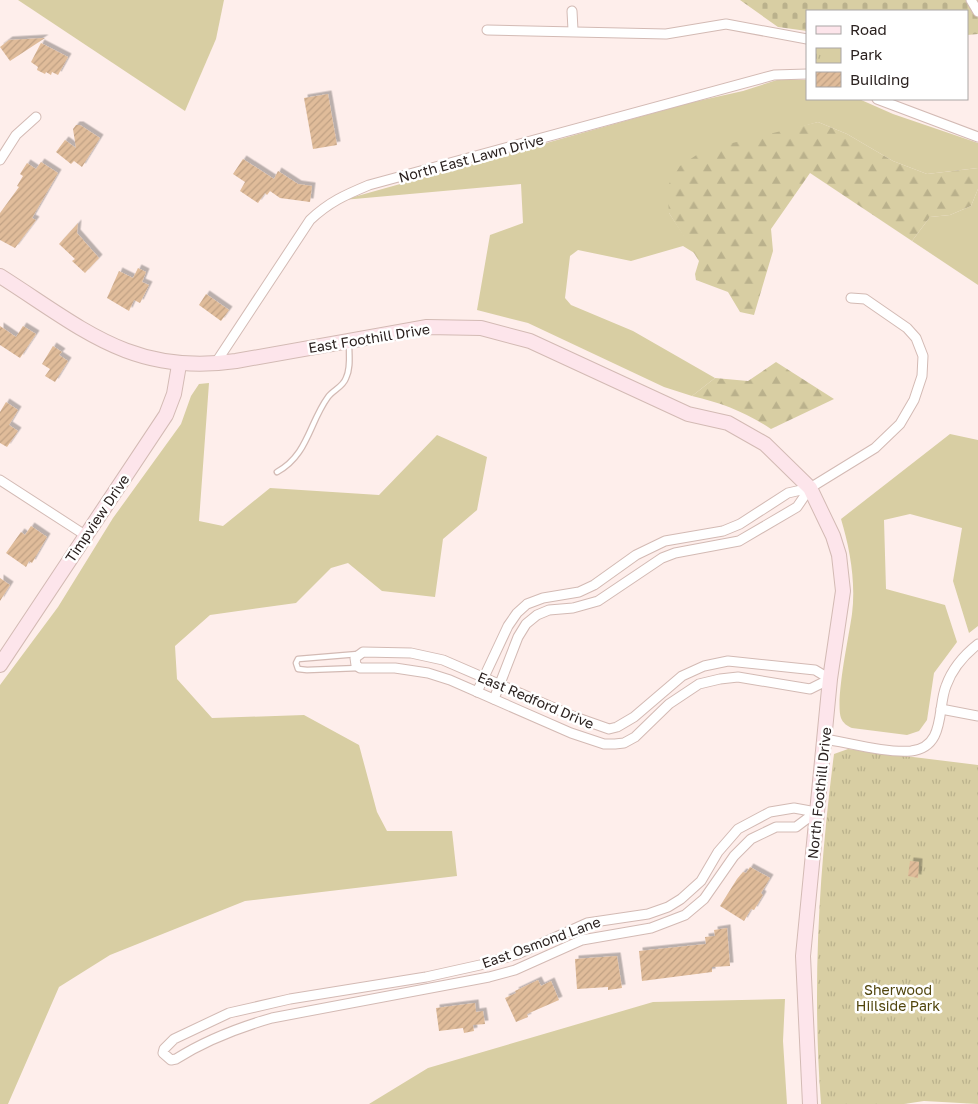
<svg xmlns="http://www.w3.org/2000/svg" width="978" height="1104" font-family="'Golos Text',sans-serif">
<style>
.green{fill:#d8cea3}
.forest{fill:url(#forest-firs)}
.cemetery{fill:url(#cemetery-stones)}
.park{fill:url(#park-tufts)}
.building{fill:url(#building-hatch);filter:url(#shadow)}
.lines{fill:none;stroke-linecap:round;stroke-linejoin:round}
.lane-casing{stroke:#d3bab4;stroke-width:7}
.street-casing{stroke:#d3bab4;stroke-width:11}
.secondary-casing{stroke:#d3bab4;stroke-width:16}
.lane{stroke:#fff;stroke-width:4.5}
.street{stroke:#fff;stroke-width:9}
.secondary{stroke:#fde5eb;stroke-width:14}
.labels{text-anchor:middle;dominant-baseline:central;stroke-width:5;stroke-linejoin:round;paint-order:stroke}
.street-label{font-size:14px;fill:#2a211f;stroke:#fff}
.park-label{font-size:14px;fill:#51450d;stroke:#fff}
</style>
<defs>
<pattern id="forest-firs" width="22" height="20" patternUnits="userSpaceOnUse" patternTransform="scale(1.25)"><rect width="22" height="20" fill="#d8cea3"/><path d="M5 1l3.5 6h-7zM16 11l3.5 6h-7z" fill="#bab18c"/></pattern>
<pattern id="cemetery-stones" width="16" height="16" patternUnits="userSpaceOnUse" patternTransform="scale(1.25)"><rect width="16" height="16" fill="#d8cea3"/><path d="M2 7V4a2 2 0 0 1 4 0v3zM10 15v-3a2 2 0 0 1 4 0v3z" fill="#bab18c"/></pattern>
<pattern id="park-tufts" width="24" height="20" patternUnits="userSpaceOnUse" patternTransform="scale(1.25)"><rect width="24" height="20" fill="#d8cea3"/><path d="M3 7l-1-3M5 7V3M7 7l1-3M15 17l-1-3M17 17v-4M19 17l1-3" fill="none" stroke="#bab18c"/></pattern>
<pattern id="building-hatch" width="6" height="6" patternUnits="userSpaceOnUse" patternTransform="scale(1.25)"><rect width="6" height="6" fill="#e0bc9a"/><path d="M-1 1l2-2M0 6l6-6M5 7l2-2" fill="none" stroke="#c0a184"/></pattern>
<filter id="shadow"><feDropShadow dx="3.5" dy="-3.5" stdDeviation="0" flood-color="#0004"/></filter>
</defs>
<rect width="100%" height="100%" fill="#feeeeb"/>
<!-- green -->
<g class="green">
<path d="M18,0H224L216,39L185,111Z"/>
<path d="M780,79L807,80V99H859L893,114L978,143V168L927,174L893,161L847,134L818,122L779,133L669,213L696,254L683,246L631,261L578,250L570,256L565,298L571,305L633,331L715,378L692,396L664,387L528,323L477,310L490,235L523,223L521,184L343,200L689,103L743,91Z"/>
<path d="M978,189V285L912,241L930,217L950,215L971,206Z"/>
<path d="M209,383L199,521L223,526L270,488L379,495L437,435L487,457L477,510L443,539L435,597L382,591L348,563L331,568L296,603L210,615L175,646L177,679L212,718L304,715L359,745L377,812L387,831H452L457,876L245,901L110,955L59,987L8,1104H0V685L58,607L113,518L181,424L191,396L199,384Z"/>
<path d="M950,434L978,440V626L969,633L953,581L962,528L910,514L884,520L886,589L945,605L957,642L934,673L927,720L919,731L907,735L852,728C847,726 843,723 841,718C835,700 849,636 852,614C856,582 850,549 841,519Z"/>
<path d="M785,999L783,1041L787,1104H369L428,1068L653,1002Z"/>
</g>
<!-- forest -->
<g class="forest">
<path d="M818,122L847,134L893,161L927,174L978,168V189L971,206L950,215L930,217L912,241L810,173L771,229L773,251L754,315L740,312L728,292L696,280L695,274L699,261L669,213L667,187L680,166L704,150Z"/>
<path d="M776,362L834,399L771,429C745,412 722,403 692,396L715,378L748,381Z"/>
</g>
<!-- cemetery -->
<path class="cemetery" d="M740,0H978V34L967,35V11H807V31L778,27Z"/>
<!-- park -->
<path class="park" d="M848,749L978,765V1104L924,1101L904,1104H821C812,987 819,870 834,754Z"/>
<!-- building -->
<g class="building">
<path d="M45,38L10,61L0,47L9,40Z"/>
<path d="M41,43L68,57L58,75L52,72L51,75L46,72L45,74L37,70L38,67L31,62Z"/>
<path d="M328,94L337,145L313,149L304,98Z"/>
<path d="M76,125H80L100,138L82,167L74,161L71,164L56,152L65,140L76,148L73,129Z"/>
<path d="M243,159L274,179L278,171L298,184L312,186L310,202L280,198L270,191L267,195L265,193L258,203L240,191L245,182L233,174Z"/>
<path d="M41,162L58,173L32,218L36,220L15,248L0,240V213L19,187L17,186L23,176L20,174L27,163L36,169Z"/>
<path d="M78,223L77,233L99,258L85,273L72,261L75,259L59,244Z"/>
<path d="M138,268L146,272L142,282L149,285L140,303L134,300L129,311L107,298L119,271L133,278Z"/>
<path d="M206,294L229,310L221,321L199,305Z"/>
<path d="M0,326L16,337L23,326L36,334L20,358L0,345Z"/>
<path d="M53,346L62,352L59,355L68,361L55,382L45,376L50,369L42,364Z"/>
<path d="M6,402L18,410L9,425L18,431L7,447L0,443V412Z"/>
<path d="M31,526L47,537L32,563L29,561L26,567L6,553L21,532L25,535Z"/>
<path d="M0,578L10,585L0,601Z"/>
<path d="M910,861L919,862L918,878L908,876Z"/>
<path d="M750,867L770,878L761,893L763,895L754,910L751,909L744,921L720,906L737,879L743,872L746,873Z"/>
<path d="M727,928L730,966L712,967V972L642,981L639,951L706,944L705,937L715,936L714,930Z"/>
<path d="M617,956L622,988L608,990V987L577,989L575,959Z"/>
<path d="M538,980L541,986L551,981L559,1000L527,1014L528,1017L516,1022L505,998L516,993L515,991Z"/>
<path d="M475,1003L476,1012L483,1011L485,1024L473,1025L474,1031L464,1033L463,1028L439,1031L436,1008Z"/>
</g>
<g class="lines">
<defs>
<g id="lane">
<path d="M277,472C308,455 309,423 328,397C333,390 343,387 346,378C351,368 349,355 349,344"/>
<path d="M358,654L298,659L296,663L298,669L307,670L359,668"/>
</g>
<g id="street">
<path d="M971,0L978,12"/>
<path d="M572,11L573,30"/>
<path d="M487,30L666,34L726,24L807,39"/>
<path d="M877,99L978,137"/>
<path d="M0,160L16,135L36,117"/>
<path d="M215,364L310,220C329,202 345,195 369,185L774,75L807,74"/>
<path d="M0,480L85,535"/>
<path d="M363,652L411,653L443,660L575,717L609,729L617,727L634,717L682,676L704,666L728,661L815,670L830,679L810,689L738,677L720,679L699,684L669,704L635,737L624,743L615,744H604L571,733L450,680L428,673L395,668H360L356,665L355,658Z"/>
<path d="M477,692L508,626L517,613L527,604L543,598L579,592L594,585L636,555L665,541L723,531L740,524L788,493L810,488L875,448L900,424L914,400L922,376L923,356L916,338L907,328L865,299L851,298"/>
<path d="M494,699L518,637L526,624L537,615L549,610L573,608L598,601L662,558L675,553L739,541L797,507L810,488"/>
<path d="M941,709L978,716"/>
<path d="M825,739C850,743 885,753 911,751C946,747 937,708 946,686C952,669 964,655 978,644"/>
<path d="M794,808L816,812L796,827H776L751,839L734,856L704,899L685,915L651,928L582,940L515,970L489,977L272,1018C237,1028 206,1040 176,1059L171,1060L163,1053L164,1049L174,1039L229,1013L290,999L426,977L480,965L518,954L587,923L648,914L668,907L681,899L701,881L718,852L738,829L770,812Z"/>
</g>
<g id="secondary">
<path d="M0,276C82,328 132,376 236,361L427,327L481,328L530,341L688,414L728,423L765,444L810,488L833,536L839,555L843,591L830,679L803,956L810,1104"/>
<path d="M0,665L166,415L174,394L179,365"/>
</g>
</defs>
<!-- lane casing -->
<use href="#lane" class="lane-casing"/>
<!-- street casing -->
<use href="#street" class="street-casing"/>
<!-- secondary casing -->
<use href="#secondary" class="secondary-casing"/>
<!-- lane -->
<use href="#lane" class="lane"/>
<!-- street -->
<use href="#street" class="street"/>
<!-- secondary -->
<use href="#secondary" class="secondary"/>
</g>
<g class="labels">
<!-- street labels -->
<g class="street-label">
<text transform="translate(471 158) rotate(-15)">North East Lawn Drive</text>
<text transform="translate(369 338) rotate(-9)">East Foothill Drive</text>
<text transform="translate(97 518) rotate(-56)">Timpview Drive</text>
<text transform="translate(536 700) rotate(23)">East Redford Drive</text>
<text transform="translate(819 793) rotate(-84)">North Foothill Drive</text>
<text transform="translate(541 942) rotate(-20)">East Osmond Lane</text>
</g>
<!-- park labels -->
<g class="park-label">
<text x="898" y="989">Sherwood<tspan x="898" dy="16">Hiilside Park</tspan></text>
</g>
</g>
<!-- legend -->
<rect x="806" y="10" width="162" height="90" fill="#ffffff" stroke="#aaa6a5"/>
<rect x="816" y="26" width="25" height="8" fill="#fde5eb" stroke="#aaa6a5"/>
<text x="850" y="35" font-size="15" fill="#2a211f">Road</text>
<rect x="816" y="48" width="25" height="15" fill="url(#park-tufts)" stroke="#aaa6a5"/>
<text x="850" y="60" font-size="15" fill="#2a211f">Park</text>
<rect x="816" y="72" width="25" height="15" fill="url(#building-hatch)" stroke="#aaa6a5"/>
<text x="850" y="85" font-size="15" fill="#2a211f">Building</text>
</svg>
